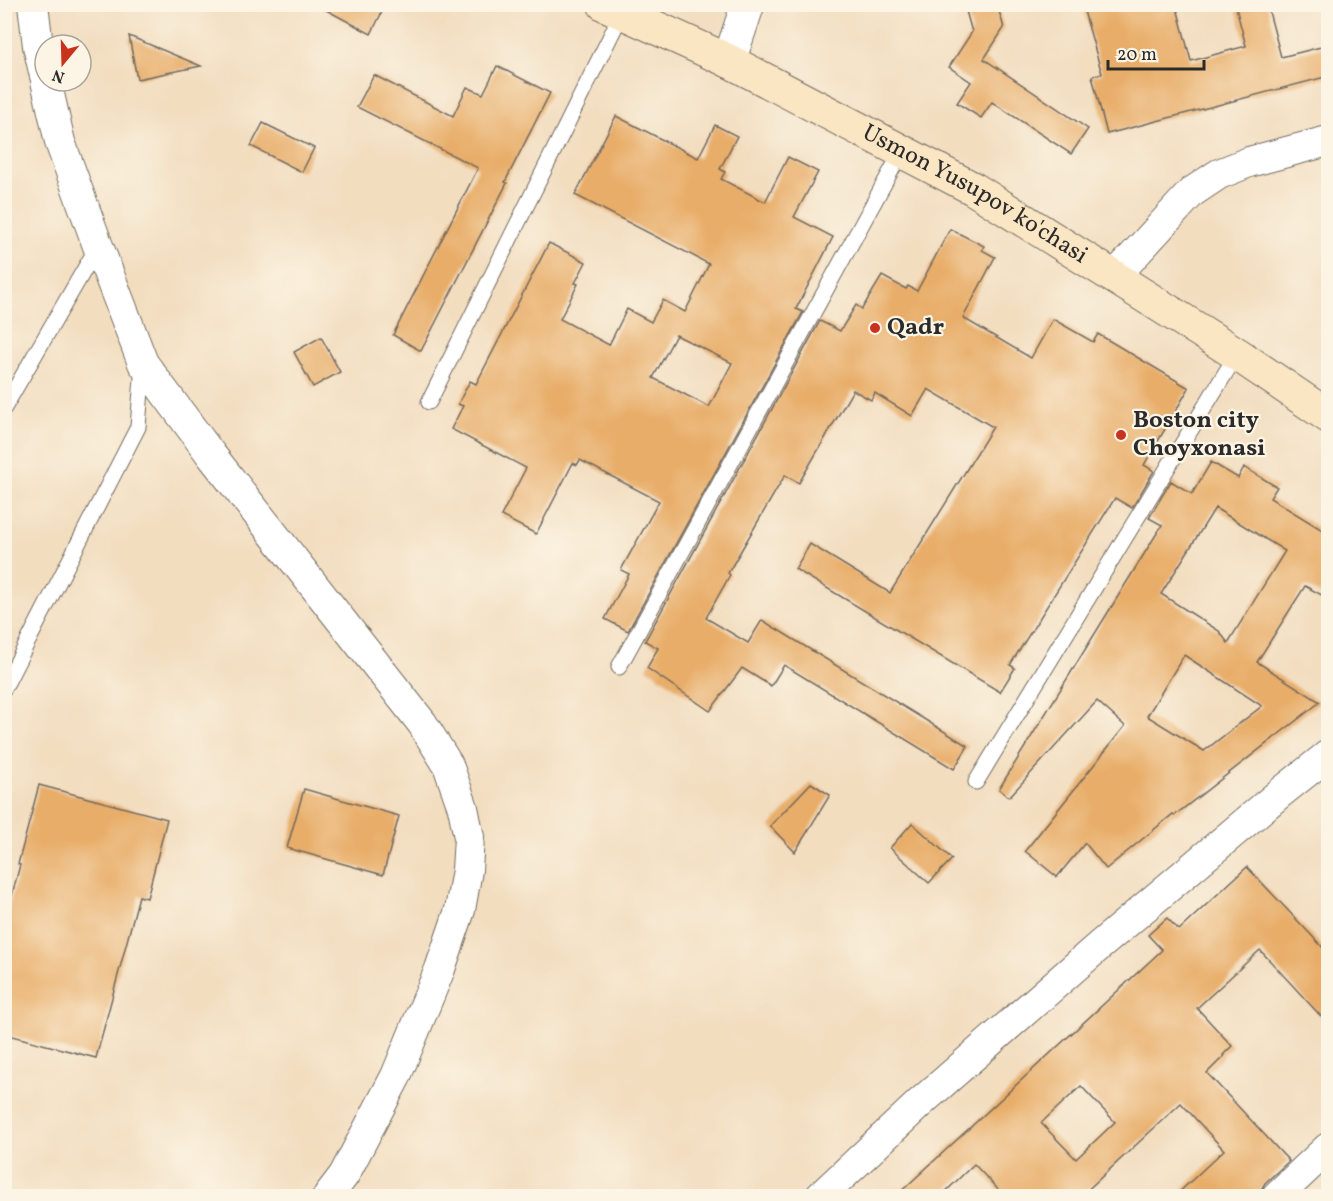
<svg xmlns="http://www.w3.org/2000/svg" width="1333" height="1201" font-family="Vollkorn,serif">
<style>
.building{fill:#e8ad69;fill-rule:evenodd}
.lines{fill:none;stroke-linecap:round;stroke-linejoin:round}
.service-casing{stroke:#71695f;stroke-width:17}
.minor-casing{stroke:#71695f;stroke-width:32}
.tertiary-casing{stroke:#71695f;stroke-width:35}
.secondary-casing{stroke:#71695f;stroke-width:35}
.service{stroke:#fff;stroke-width:15}
.minor{stroke:#fff;stroke-width:30}
.tertiary{stroke:#fff;stroke-width:33}
.secondary{stroke:#fbe6c4;stroke-width:33}
.poi-dot{fill:#c8321e;stroke:#fcf5e5;stroke-width:2}
.labels{text-anchor:middle;dominant-baseline:central;stroke-width:4.5;stroke-linejoin:round;paint-order:stroke}
.street-label{font-size:24px;fill:#2b2b2b;stroke:#fcf5e5}
.poi-label{font-size:24px;font-weight:bold;fill:#2b2b2b;stroke:#fcf5e5;text-anchor:start}
</style>
<rect width="100%" height="100%" fill="#fcf5e5"/>
<filter id="ink" filterUnits="userSpaceOnUse"><feTurbulence type="fractalNoise" baseFrequency=".0167" numOctaves="2"/><feDisplacementMap in="SourceGraphic" scale="12" xChannelSelector="R" yChannelSelector="G"/><feConvolveMatrix kernelMatrix="1 2 1 2 8 2 1 2 1" color-interpolation-filters="sRGB"/></filter>
<filter id="wash" filterUnits="userSpaceOnUse"><feTurbulence type="fractalNoise" baseFrequency=".008" numOctaves="4" result="noise"/><feDisplacementMap in="SourceGraphic" scale="24" xChannelSelector="R" yChannelSelector="G"/><feGaussianBlur stdDeviation="1.35" result="paint"/><feColorMatrix in="noise" values="0 0 0 0 0 0 0 0 0 0 0 0 0 0 0 0 0 1.4 0 .05"/><feComposite in="paint" operator="in"/></filter>
<g filter="url(#wash)">
<rect width="100%" height="100%" fill="#f2ddbf"/>
<g id="blocks">
<!-- building -->
<g class="building">
<path d="M315,4H386L371,34Z"/>
<path d="M964,4H997L1004,28L984,59L1088,129L1071,154L992,102L981,118L957,103L971,82L949,67L972,32Z"/>
<path d="M1082,4H1176L1191,61L1246,46L1235,4H1267L1281,57L1329,45V76L1107,134L1092,76L1102,74Z"/>
<path d="M129,36L201,66L137,79Z"/>
<path d="M497,66L550,93L505,182L507,183L421,351L393,335L478,168L357,107L374,75L453,116L467,87L483,94Z"/>
<path d="M616,116L698,158L715,125L737,136L720,169L725,172L721,179L765,202L788,157L818,172L794,217L833,237L796,309L803,312L628,631L605,619L629,574L621,570L659,501L580,460L577,465L573,463L536,534L501,516L526,468L451,429L463,406L458,404L470,381L476,384L549,243L586,262L575,283L578,284L560,319L609,345L627,309L651,322L663,300L685,312L709,264L575,195ZM676,335L732,363L709,407L653,378Z"/>
<path d="M263,123L314,148L302,172L251,146Z"/>
<path d="M950,229L984,246L982,250L995,257L963,318L1031,358L1053,319L1093,342L1098,334L1189,388L1144,465L1154,471L1132,508L1115,498L1010,665L1015,668L1000,692L795,569L810,544L890,593L993,427L928,389L912,416L875,393L871,400L853,390L799,483L785,475L728,573L730,575L706,618L748,643L762,620L968,746L954,769L784,665L771,686L742,668L710,711L647,668L658,648L645,641L820,321L840,331L856,305L862,309L882,276L906,289L908,286L917,291Z"/>
<path d="M321,337L340,372L313,387L294,352Z"/>
<path d="M1211,462L1238,478L1244,467L1277,487L1270,498L1329,534V599L1305,586L1257,662L1320,702L1175,815L1173,814L1106,869L1085,843L1057,877L1025,851L1125,726L1097,701L1009,797L999,789L1162,525L1149,518L1171,481L1192,494ZM1215,508L1285,551L1228,643L1219,631L1161,594ZM1184,655L1262,706L1204,751L1147,716Z"/>
<path d="M811,783L830,795L795,852L770,826Z"/>
<path d="M39,785L167,819L147,898L139,896L96,1058L4,1034V925L20,865L18,864Z"/>
<path d="M304,789L399,816L383,875L287,848Z"/>
<path d="M912,823L952,859L929,883L890,848Z"/>
<path d="M1247,867L1329,954V1025L1260,950L1197,1008L1232,1046L1223,1055L1224,1056L1207,1073L1289,1161L1265,1183L1261,1190L1260,1194L1258,1197H1174L1224,1150L1181,1103L1080,1197H1005L974,1164L940,1197H895L1162,950L1148,935L1167,918L1179,930ZM1081,1086L1115,1122L1076,1159L1041,1123Z"/>
</g>
</g>
</g>
<g filter="url(#ink)">
<use href="#blocks" fill-opacity="0" stroke="#71695f" stroke-width="1.5"/>
<g class="lines">
<defs>
<g id="service">
<path d="M429,402L622,13"/>
<path d="M4,408L98,246"/>
<path d="M619,667L902,151"/>
<path d="M4,688L138,427L143,366"/>
<path d="M976,782L1237,354"/>
</g>
<g id="minor">
<path d="M33,4L38,46L45,76"/>
<path d="M46,81L60,142L98,246L143,363L212,456L422,723L448,765L463,808L469,837L467,870L460,910L440,969L396,1076L344,1175L328,1196"/>
<path d="M1114,277L1192,192L1219,174L1249,162L1328,141"/>
<path d="M821,1196L921,1102L1099,946L1279,794L1328,755"/>
<path d="M1277,1196L1328,1148"/>
</g>
<path id="tertiary" d="M729,61L748,4"/>
<g id="secondary">
<path id="s1" d="M604,4L729,61L974,189L1237,354L1328,416"/>
</g>
</defs>
<!-- service casing -->
<use href="#service" class="service-casing"/>
<!-- minor casing -->
<use href="#minor" class="minor-casing"/>
<!-- tertiary casing -->
<use href="#tertiary" class="tertiary-casing"/>
<!-- secondary casing -->
<use href="#secondary" class="secondary-casing"/>
<!-- service -->
<use href="#service" class="service"/>
<!-- minor -->
<use href="#minor" class="minor"/>
<!-- tertiary -->
<use href="#tertiary" class="tertiary"/>
<!-- secondary -->
<use href="#secondary" class="secondary"/>
</g>
</g>
<!-- markers -->
<g class="poi-dot">
<circle cx="875" cy="328" r="6"/>
<circle cx="1121" cy="435" r="6"/>
</g>
<g class="labels">
<!-- street labels -->
<g class="street-label">
<text stroke="none"><textPath href="#s1" startOffset="417">Usmon Yusupov ko'chasi</textPath></text>
</g>
<!-- poi labels -->
<g class="poi-label">
<text x="887" y="328">Qadr</text>
<text x="1133" y="421">Boston city<tspan x="1133" dy="28">Choyxonasi</tspan></text>
</g>
</g>
<!-- margin -->
<rect width="1333" height="1201" fill="none" stroke="#fcf5e5" stroke-width="24"/>
<!-- north arrow -->
<g transform="translate(63 63) rotate(199)"><circle r="28" fill="#fcf5e5" stroke="#a8a49b" stroke-width="1.5"/>
<path d="M0-4.5L10 22L0 15L-10 22Z" fill="#c8321e"/>
<text y="-9" font-size="16" font-weight="bold" text-anchor="middle" fill="#2b2b2b">N</text>
</g>
<!-- scale -->
<path d="M1108 60v9h96v-9" fill="none" stroke="#2b2b2b" stroke-width="3"/>
<text x="1117" y="60" font-size="18" fill="#2b2b2b" stroke="#fcf5e5" stroke-width="4.5" paint-order="stroke">20 m</text>
</svg>
